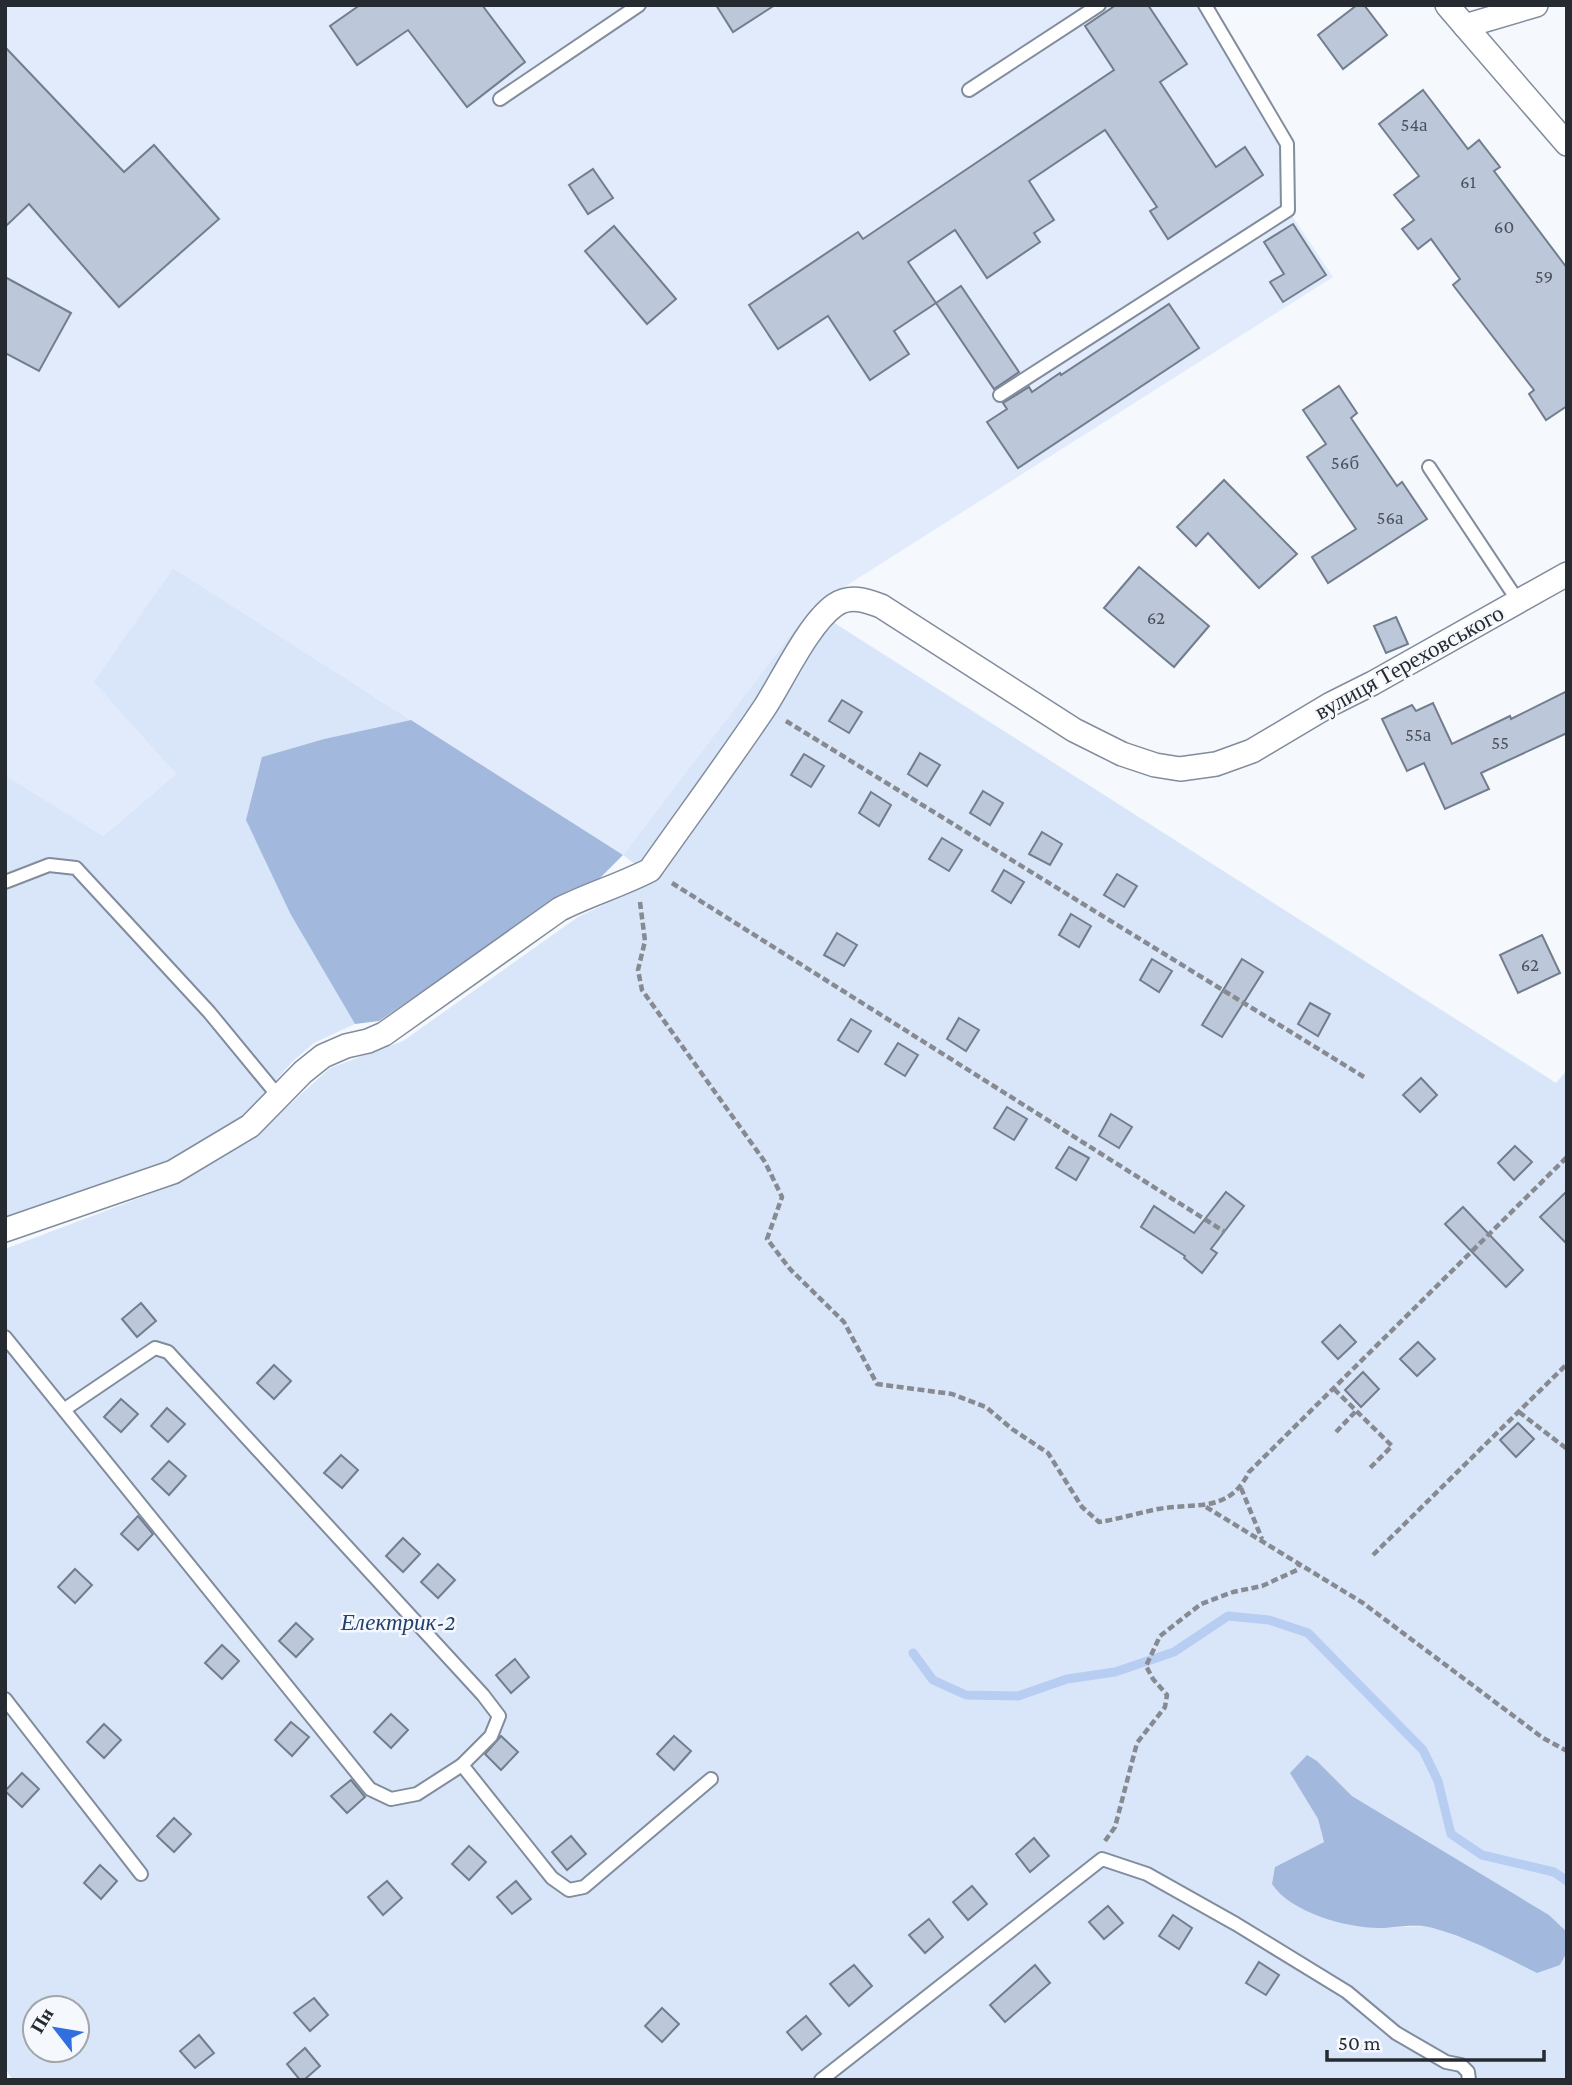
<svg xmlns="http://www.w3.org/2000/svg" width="1572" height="2085" font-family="'Crimson Pro',serif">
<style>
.built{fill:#e2ebfb}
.green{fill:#d9e6fa;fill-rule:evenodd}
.forest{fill:#a2b8dc}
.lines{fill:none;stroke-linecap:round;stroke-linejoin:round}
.stream{stroke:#b7cdf2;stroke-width:9}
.building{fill:#bcc7da;stroke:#727d8e;stroke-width:2}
.service-casing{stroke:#818c9d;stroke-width:16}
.minor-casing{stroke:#818c9d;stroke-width:26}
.path{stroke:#878a90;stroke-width:4.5;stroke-dasharray:7 3.5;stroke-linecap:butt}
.service{stroke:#fff;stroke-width:12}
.minor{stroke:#fff;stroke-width:23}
.labels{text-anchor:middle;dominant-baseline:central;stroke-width:5;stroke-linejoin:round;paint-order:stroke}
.number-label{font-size:19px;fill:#4c515b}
.street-label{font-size:23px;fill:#262a31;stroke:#f5f8fc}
.park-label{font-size:23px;font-style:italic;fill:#233f6d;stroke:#f5f8fc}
</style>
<rect width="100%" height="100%" fill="#f5f8fc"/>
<!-- built -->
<path class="built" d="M5,5H1205L1287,144L1288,210L1333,277L811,608L623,855L173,568L95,682L176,774L103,836L5,775Z"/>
<!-- green -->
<g class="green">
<path d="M173,568L411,720L324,739L263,757L291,915L355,1024L314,1043L293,1061L244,1116L172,1161L5,1221V775L103,836L176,774L94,682Z"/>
<path d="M811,608L1556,1083L1567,1070V1932L1549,1915L1352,1796L1317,1761L1290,1773L1318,1819L1324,1842L1275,1867L1374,1928L1429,1926L1481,1945L1560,1965L1567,1952V2080H13L5,2069V1249L179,1183L258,1133L330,1068L403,1041L578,917L656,880L623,855ZM35,2008H77V2050H35Z"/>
</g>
<!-- forest -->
<g class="forest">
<path d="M411,720L623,855L599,879L568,891L379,1021L355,1024L291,915L246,820L262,757L324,739Z"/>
<path d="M1307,1755L1317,1761L1352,1796L1549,1915L1567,1932V1952L1560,1965L1537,1973C1503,1956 1469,1938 1433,1928C1417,1923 1395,1928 1379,1928C1346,1928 1290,1912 1272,1884L1275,1867L1324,1842L1318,1819L1290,1773Z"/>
</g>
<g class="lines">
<!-- stream -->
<path class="stream" d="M913,1653L933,1680L966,1695L1018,1696L1067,1679L1115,1672L1174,1652L1228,1616L1269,1620L1308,1633L1423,1750L1438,1781L1451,1834L1482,1855L1554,1872L1567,1881"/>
</g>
<!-- building -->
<g class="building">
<path d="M360,5H482L525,62L467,107L408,30L357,65L330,26Z"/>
<path d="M716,5H775L733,32Z"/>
<path d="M1116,5H1148L1187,64L1160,82L1216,167L1245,147L1263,175L1168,239L1150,211L1157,207L1105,130L1029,181L1054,220L1034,233L1040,242L987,278L955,230L908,262L936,303L894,331L909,354L870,380L828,316L778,349L749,305L858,232L863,239L1114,70L1085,26Z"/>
<path d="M1357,5H1364L1387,35L1343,69L1318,35Z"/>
<path d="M5,47L124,172L154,145L219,219L119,307L29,204L5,227Z"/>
<path d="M1423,90L1468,149L1479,140L1500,167L1494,171L1567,268V406L1546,420L1529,394L1534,390L1453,285L1460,279L1431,239L1418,249L1402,229L1414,220L1394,195L1419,176L1379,124Z"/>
<path d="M593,169L613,198L588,214L569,185Z"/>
<path d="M1293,224L1326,275L1283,302L1270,282L1284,274L1264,242Z"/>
<path d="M614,226L676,299L647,324L585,251Z"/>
<path d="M5,277L71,313L39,371L5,353Z"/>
<path d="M961,286L1019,372L994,389L936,303Z"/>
<path d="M1169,304L1199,348L1018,468L987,422L1007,409L1003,403L1029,387L1032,392L1060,373L1061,375Z"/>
<path d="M1339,386L1357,413L1351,418L1397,486L1402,482L1427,519L1328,583L1312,557L1356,529L1307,457L1326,444L1303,410Z"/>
<path d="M1224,480L1297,554L1259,588L1208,533L1196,546L1177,527Z"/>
<path d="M1139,567L1209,626L1174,667L1104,608Z"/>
<path d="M1396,617L1408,644L1386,653L1374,626Z"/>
<path d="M1567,691V733L1481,773L1489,789L1445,809L1424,763L1407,771L1382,719L1412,705L1416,711L1433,703L1452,744L1510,716L1511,719Z"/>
<path d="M842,700L862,712L849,733L829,721Z"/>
<path d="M920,753L940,765L927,786L908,774Z"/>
<path d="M804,754L824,766L811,787L791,775Z"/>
<path d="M983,791L1003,803L990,825L970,813Z"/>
<path d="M871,792L891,805L879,826L859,813Z"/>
<path d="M1042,832L1062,844L1050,865L1029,854Z"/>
<path d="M942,838L962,850L949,871L929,859Z"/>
<path d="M1004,870L1024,882L1011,903L992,891Z"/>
<path d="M1117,874L1137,886L1124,907L1104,895Z"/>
<path d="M1071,914L1091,926L1079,947L1059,935Z"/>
<path d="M837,933L857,945L844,966L824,955Z"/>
<path d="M1542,935L1560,973L1518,993L1500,955Z"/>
<path d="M1152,959L1172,971L1159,992L1140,980Z"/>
<path d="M1242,959L1263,972L1222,1037L1202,1025Z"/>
<path d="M1310,1003L1330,1014L1318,1036L1298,1024Z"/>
<path d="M959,1018L979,1030L966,1051L947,1039Z"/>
<path d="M851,1019L871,1031L858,1052L838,1040Z"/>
<path d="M898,1043L918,1055L905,1076L885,1064Z"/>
<path d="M1421,1078L1437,1095L1420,1112L1403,1095Z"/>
<path d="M1007,1107L1027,1119L1014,1140L994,1128Z"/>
<path d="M1111,1114L1132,1127L1119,1148L1099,1136Z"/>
<path d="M1515,1146L1532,1162L1514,1180L1498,1163Z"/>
<path d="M1069,1147L1089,1158L1076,1180L1056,1168Z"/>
<path d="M1567,1191V1244L1540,1217Z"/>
<path d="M1226,1192L1244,1206L1211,1249L1217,1253L1202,1273L1184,1258L1185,1256L1141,1227L1154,1206L1194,1233Z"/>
<path d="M1463,1207L1523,1270L1506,1287L1445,1224Z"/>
<path d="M141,1303L156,1321L137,1337L122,1319Z"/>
<path d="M1340,1325L1356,1342L1338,1359L1322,1342Z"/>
<path d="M1418,1342L1435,1359L1417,1376L1400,1359Z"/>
<path d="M274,1365L291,1381L274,1399L257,1383Z"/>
<path d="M1363,1372L1379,1389L1361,1407L1345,1390Z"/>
<path d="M121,1399L138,1414L121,1432L104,1417Z"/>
<path d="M167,1408L185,1424L168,1442L151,1426Z"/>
<path d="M1518,1423L1534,1439L1516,1457L1500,1440Z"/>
<path d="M341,1455L358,1470L342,1488L324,1473Z"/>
<path d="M169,1461L186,1476L169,1495L152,1479Z"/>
<path d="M138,1516L153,1534L138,1550L121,1534Z"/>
<path d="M403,1538L420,1554L403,1572L386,1556Z"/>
<path d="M438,1564L455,1580L438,1598L421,1582Z"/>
<path d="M75,1569L92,1585L75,1603L58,1587Z"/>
<path d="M296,1623L313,1639L296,1657L279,1641Z"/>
<path d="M222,1645L239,1661L222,1679L205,1663Z"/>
<path d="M515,1659L529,1677L511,1693L496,1675Z"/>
<path d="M391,1714L408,1730L391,1748L374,1732Z"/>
<path d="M291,1722L309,1737L292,1756L275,1740Z"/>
<path d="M104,1724L121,1740L104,1758L87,1742Z"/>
<path d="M501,1736L518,1752L501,1770L485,1754Z"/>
<path d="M674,1736L691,1751L674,1770L657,1754Z"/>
<path d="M22,1773L39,1789L22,1807L5,1791Z"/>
<path d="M351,1780L365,1797L347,1813L331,1796Z"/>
<path d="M174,1818L191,1834L174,1852L157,1836Z"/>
<path d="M571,1836L586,1854L567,1870L552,1852Z"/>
<path d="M1034,1838L1049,1856L1030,1872L1016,1854Z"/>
<path d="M469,1846L486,1862L469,1880L452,1864Z"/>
<path d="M100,1865L117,1881L101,1899L84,1883Z"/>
<path d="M387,1881L402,1898L383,1915L368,1897Z"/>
<path d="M516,1881L531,1899L512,1914L497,1897Z"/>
<path d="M972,1886L987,1904L968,1920L953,1902Z"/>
<path d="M1108,1906L1123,1923L1104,1939L1089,1922Z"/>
<path d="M1173,1915L1192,1928L1179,1949L1159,1936Z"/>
<path d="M929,1919L943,1937L925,1953L909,1935Z"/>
<path d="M1259,1962L1279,1975L1266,1995L1246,1983Z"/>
<path d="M854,1965L872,1986L849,2006L830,1984Z"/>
<path d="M1035,1965L1050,1983L1005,2022L990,2005Z"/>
<path d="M314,1998L328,2015L310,2031L294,2013Z"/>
<path d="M662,2008L679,2024L662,2042L645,2026Z"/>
<path d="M806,2016L821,2034L802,2050L787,2032Z"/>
<path d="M199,2035L214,2053L195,2068L180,2051Z"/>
<path d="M305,2048L320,2066L304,2080H300L287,2064Z"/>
</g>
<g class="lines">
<defs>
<g id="service">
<path d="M969,90L1099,5"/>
<path d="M500,99L639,5"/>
<path d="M1000,395L1288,210L1287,144L1205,5"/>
<path d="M1429,467L1518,601"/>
<path d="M5,882L49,865L76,868L209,1012L279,1097"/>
<path d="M5,1337L370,1789L391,1799L417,1794L462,1765"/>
<path d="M65,1409L155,1348L168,1352L483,1695L499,1716L491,1736L462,1765L552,1878L569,1890L584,1887L711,1779"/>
<path d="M5,1699L141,1874"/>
<path d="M821,2080L1102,1859L1147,1874L1236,1924L1347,1992L1396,2033L1446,2062L1461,2065L1468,2072L1469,2080"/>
</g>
<g id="minor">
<path d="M1447,5L1465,26L1536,5"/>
<path d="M1465,26L1567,144"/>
<path d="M5,1230L173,1172L250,1126L303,1072L323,1056L346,1046L368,1041L384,1034L560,909C590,894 621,885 650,870C688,816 728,762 765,707C783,679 809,623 835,605C850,595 865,600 881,606L1074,730L1122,754L1155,765L1180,769L1216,764L1252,751L1331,704L1373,683L1567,574"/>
</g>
</defs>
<!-- service casing -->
<use href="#service" class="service-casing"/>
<!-- minor casing -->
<use href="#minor" class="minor-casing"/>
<!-- path -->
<g class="path">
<path d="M786,721L1364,1077"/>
<path d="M672,883L1225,1232"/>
<path d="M640,902L645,941L638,970L642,990L765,1162L782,1197L767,1239L790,1269L844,1322L877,1384L952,1394L986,1407L1012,1429L1048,1453L1082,1507L1099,1522C1119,1519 1138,1513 1158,1509C1196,1502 1228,1514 1249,1472L1567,1157"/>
<path d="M1334,1389L1392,1446L1370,1468"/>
<path d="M1519,1412L1567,1449"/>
<path d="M1336,1432L1356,1411"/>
<path d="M1241,1488L1262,1539"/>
<path d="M1206,1507L1363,1603L1543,1738L1567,1751"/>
<path d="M1373,1555L1567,1364"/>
<path d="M1105,1841L1115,1827L1137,1743L1165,1707L1167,1695L1153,1679L1146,1666L1160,1636L1201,1604L1233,1592L1262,1586L1297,1570L1300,1563"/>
</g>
<!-- service -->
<use href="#service" class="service"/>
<!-- minor -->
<use href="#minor" class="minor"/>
</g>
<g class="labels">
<!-- number labels -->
<g class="number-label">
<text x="1414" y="124">54а</text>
<text x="1468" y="181">61</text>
<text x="1504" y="226">60</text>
<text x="1544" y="276">59</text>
<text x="1345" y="462">56б</text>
<text x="1390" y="517">56а</text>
<text x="1156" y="617">62</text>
<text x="1418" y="734">55а</text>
<text x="1500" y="742">55</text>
<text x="1530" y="964">62</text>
</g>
<!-- street labels -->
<g class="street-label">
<text transform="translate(1409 662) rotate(-29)">вулиця Тереховського</text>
</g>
<!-- park labels -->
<g class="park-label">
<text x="398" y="1622">Електрик-2</text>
</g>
</g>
<!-- border -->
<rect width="1572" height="2085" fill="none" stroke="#262a31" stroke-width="14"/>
<!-- north arrow -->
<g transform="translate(56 2029) rotate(301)"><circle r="33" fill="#f5f8fc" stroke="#a2a6ab" stroke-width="2"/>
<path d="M0-5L12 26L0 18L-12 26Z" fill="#3070de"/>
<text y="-10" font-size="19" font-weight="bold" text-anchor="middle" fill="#262a31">Пн</text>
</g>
<!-- scale -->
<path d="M1327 2050v10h217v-10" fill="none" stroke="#262a31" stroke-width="3.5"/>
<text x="1338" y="2050" font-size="21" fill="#262a31" stroke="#f5f8fc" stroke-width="5" paint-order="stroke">50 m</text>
</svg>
